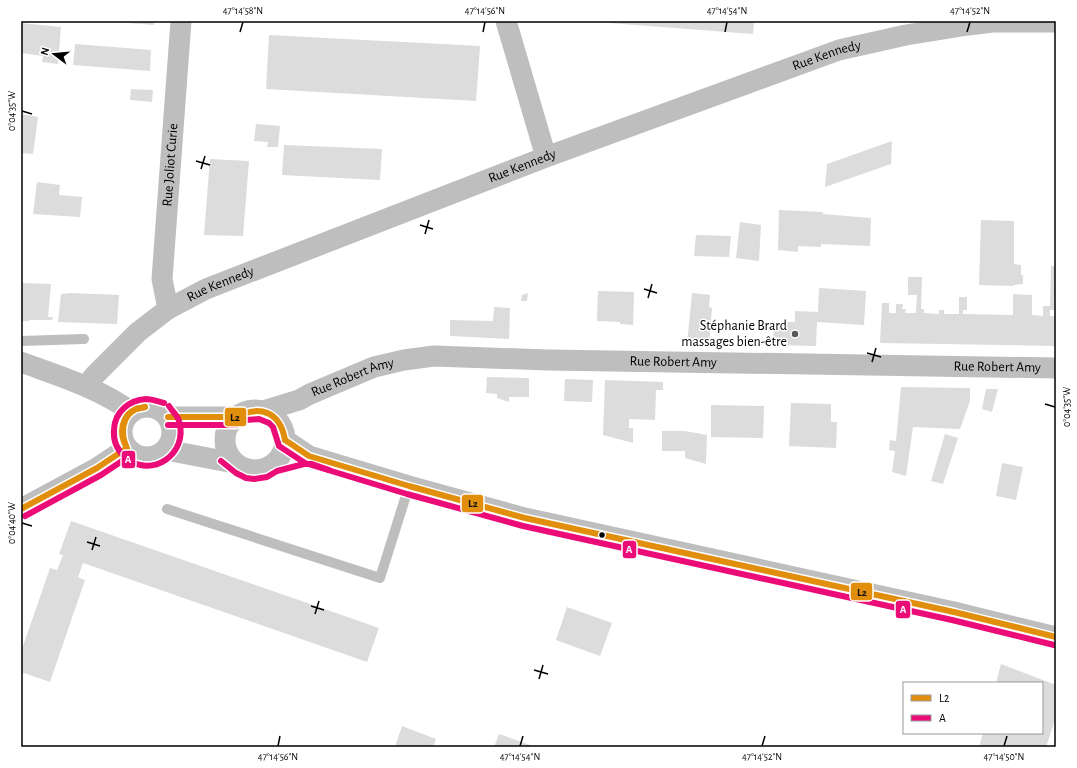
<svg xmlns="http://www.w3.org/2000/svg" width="1077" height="768" font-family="'Alegreya Sans',sans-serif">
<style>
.building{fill:#dcdcdc}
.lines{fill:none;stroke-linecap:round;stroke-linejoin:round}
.lane{stroke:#bebebe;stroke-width:10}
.street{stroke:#bebebe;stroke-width:21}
.bus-1-casing{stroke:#fff;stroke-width:9}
.bus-2-casing{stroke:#fff;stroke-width:9}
.bus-1{stroke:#e28e0d;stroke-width:6}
.bus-2{stroke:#eb0c77;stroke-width:6}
.ticks{fill:none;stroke:#000;stroke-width:1.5}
.poi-dot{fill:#595959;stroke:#fff;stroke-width:1.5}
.bus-dot{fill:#000;stroke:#fff;stroke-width:1.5}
.labels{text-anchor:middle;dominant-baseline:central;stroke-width:3;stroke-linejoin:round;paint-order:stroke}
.street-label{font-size:14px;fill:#000;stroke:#fff}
.poi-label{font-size:14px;fill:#000;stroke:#fff;text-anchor:end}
.line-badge{stroke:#fff;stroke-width:1.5}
.badge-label{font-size:11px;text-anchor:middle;font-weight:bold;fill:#fff}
.pale-badge-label{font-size:11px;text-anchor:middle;font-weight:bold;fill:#111}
.neatline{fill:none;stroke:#000;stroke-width:1.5}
.ticks-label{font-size:10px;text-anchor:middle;fill:#000}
</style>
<rect width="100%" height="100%" fill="#fff"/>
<!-- building -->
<g class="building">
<path d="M115,21H154V25L115,22Z"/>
<path d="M596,21H754L753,34L596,22Z"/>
<path d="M21,23L61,27L58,64L42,62L43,56L21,53Z"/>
<path d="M269,35L480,46L476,101L266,89Z"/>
<path d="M75,44L151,50L150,71L73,65Z"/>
<path d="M131,89L153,90L152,102L130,100Z"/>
<path d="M21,114L38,117L33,154L21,153Z"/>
<path d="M256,124L280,126L278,147H267L268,142L254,141Z"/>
<path d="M892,141L891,164L825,187L827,164Z"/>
<path d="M284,145L382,149L380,180L282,175Z"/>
<path d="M210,159L249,161L243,236L204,235Z"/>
<path d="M37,182L60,185L59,195L82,197L80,217L33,214Z"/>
<path d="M779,210L823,212V214L871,218L870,246L821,244V247L798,246V252L778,250Z"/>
<path d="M981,220L1014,221V264L1021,265V275H1023V284L1014,285L1013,286L979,285Z"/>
<path d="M740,222L761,225L759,261L736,258Z"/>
<path d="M696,235L731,236L729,257L694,256Z"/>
<path d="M1051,266H1056L1055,310H1050V316H1056V346L880,343L882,303H889V313H896V304H903L902,309H906L905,313H916L917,295H908V277H922L921,309H924V313L939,314V310H944V314H959V297H967V310H963V314L1013,315V294L1032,295V315L1043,316V306H1050Z"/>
<path d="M21,283L51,284L48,317H53L52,320H29V321H21Z"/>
<path d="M819,288L866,291L864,325L817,322L816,346L773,345L774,322H795V311L818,312Z"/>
<path d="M598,291L634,292L633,325L620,324V322L597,321Z"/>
<path d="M71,293L119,295L117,324L58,322L61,294Z"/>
<path d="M528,293L527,301H521L522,295Z"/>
<path d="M692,293L710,295L709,307L712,308L709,345H687Z"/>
<path d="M494,307L510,308L509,339L450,336V320L493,321Z"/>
<path d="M487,377L529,378V397H509V402L497,398V394L486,393Z"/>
<path d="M565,379L593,380L592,402L564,401Z"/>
<path d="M605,380L663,382V390H656L655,420L629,419V428H633V443L603,435Z"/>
<path d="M901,387L970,388V401L960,429L913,427L906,476L892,472L895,451L889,450L890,440L896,441Z"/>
<path d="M986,389H998L992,412L982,409Z"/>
<path d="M791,403L831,404V422H837L836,448L789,446Z"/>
<path d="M711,405L764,406L763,438L711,437Z"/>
<path d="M662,431H685L707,435L706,464L685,458V451H662Z"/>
<path d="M945,434L958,438L943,484L931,481Z"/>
<path d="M1002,463L1023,467L1016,500L996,496Z"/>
<path d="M71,521L379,628L367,662L83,563L78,577L85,580L50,682L21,672V652L50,568L57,570L63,555L59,554Z"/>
<path d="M567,607L612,623L600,656L556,640Z"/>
<path d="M1001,664L1056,685V717L1046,747H979L983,733H1042V683H996Z"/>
<path d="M402,726L436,739L433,747H395Z"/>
<path d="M499,734L536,747H494Z"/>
</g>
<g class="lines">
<!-- lane -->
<g class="lane">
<path d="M21,341L84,339"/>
<path d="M167,509L380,578L409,486"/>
</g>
<!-- street -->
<g class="street">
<path d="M506,21L546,157"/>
<path id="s1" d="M168,309L162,279L181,21"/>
<path d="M21,362C59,376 99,388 132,412"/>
<path id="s2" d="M86,386L94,376L138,332L168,309L206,289L546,157L839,50L906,35L968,25L993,22H1056"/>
<circle cx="147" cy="432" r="25"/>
<circle cx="255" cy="440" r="30"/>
<path id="s3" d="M263,411L299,400L310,394L374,367L404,360L434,356L548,360L1056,368"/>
<path d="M168,417H235"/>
<path d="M285,440L309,456L409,486L525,518L954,612L1056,637"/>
<path d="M166,450L234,463"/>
<path d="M21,509L97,468L127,448"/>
</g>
<defs>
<g id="bus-1">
<path d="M168,417H235C260,405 280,411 285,440"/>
<path d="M285,440L309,456L409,486L525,518L954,612L1056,637"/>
<path d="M126,446C119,434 121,415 136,409C138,408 142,408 145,407"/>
<path d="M126,446C121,434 121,416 136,409C138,408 143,408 145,407"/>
<path d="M21,509L97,468L127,448"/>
</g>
<g id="bus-2">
<path d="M164,403C159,402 152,399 146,399C129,400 115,412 114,429C113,440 117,450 125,457C151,480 189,454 179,421C178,416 172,411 169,406"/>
<path d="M168,425H236L246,420L259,419L269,423L273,427L279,446L305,463L407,494L523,526L952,620L1054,645"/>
<path d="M221,461L236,473L246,478L254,479L267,477L277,471L304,464H312L329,470"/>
<path d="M25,516L101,475L131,455"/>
</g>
</defs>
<!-- bus-1 casing -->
<use href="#bus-1" class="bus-1-casing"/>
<!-- bus-2 casing -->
<use href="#bus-2" class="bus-2-casing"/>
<!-- bus-1 -->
<use href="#bus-1" class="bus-1"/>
<!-- bus-2 -->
<use href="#bus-2" class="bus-2"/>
</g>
<!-- ticks -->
<path class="ticks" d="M240,32L243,22M483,32L485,22M725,32L727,22M967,32L970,22M22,111L32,114M196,161L210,165M201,169L205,156M420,225L433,229M425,234L429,220M644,289L657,293M648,298L652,284M867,353L881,357M872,362L876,348M1045,404L1055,407M22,523L32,526M87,542L100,546M92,550L96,537M311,606L324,610M315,614L319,601M534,670L548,674M539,679L543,665M278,746L280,736M520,746L523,736M762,746L765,736M1004,746L1007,736"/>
<!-- markers -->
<circle class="poi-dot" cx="795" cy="334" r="4"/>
<circle class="bus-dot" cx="602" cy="535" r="3.5"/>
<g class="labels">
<!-- street labels -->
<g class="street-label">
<text stroke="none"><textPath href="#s2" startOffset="819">Rue Kennedy</textPath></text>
<text stroke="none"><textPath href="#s1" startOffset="145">Rue Joliot Curie</textPath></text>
<text stroke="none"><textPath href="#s2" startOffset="495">Rue Kennedy</textPath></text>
<text stroke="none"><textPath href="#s2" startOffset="171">Rue Kennedy</textPath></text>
<text stroke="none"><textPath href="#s3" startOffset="420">Rue Robert Amy</textPath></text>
<text stroke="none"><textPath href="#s3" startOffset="744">Rue Robert Amy</textPath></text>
<text stroke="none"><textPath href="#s3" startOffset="96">Rue Robert Amy</textPath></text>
</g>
<!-- poi labels -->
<g class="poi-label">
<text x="787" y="326">Stéphanie Brard<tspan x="787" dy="16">massages bien-être</tspan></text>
</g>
</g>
<g class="line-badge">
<rect x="224" y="407" width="23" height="20" rx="4" fill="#e28e0d"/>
<rect x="121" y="450" width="15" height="19" rx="4" fill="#eb0c77"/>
<rect x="461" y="494" width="23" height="19" rx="4" fill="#e28e0d"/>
<rect x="622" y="540" width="15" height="19" rx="4" fill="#eb0c77"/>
<rect x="850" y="582" width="23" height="19" rx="4" fill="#e28e0d"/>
<rect x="895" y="600" width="16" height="19" rx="4" fill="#eb0c77"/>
</g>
<g class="badge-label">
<text x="128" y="463">A</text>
<text x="629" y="553">A</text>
<text x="903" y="613">A</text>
</g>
<g class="pale-badge-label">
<text x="235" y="421">L2</text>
<text x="473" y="507">L2</text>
<text x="862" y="596">L2</text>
</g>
<!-- border -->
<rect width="1077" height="768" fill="none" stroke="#ffffff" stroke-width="44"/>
<!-- legend -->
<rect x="903" y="682" width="140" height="52" fill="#ffffff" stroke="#999999"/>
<rect x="911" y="695" width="20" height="6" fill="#e28e0d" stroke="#999999"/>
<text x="939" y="702" font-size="12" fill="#000000">L2</text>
<rect x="911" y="715" width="20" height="6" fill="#eb0c77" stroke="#999999"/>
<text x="939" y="722" font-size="12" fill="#000000">A</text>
<!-- north arrow -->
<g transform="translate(54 54) rotate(286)" stroke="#ffffff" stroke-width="3" paint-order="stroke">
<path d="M0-3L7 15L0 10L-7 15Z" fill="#000000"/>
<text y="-6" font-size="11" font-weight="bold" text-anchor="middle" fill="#000000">N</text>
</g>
<rect x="22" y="22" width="1033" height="724" class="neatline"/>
<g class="ticks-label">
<text x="243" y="14">47°14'58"N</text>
<text x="485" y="14">47°14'56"N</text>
<text x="727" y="14">47°14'54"N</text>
<text x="970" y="14">47°14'52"N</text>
<text transform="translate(11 111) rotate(-90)" y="4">0°04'35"W</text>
<text transform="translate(1066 407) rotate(-90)" y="4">0°04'35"W</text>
<text transform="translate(11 523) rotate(-90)" y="4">0°04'40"W</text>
<text x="278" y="760">47°14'56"N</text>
<text x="520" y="760">47°14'54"N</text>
<text x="762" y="760">47°14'52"N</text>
<text x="1004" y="760">47°14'50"N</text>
</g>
</svg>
